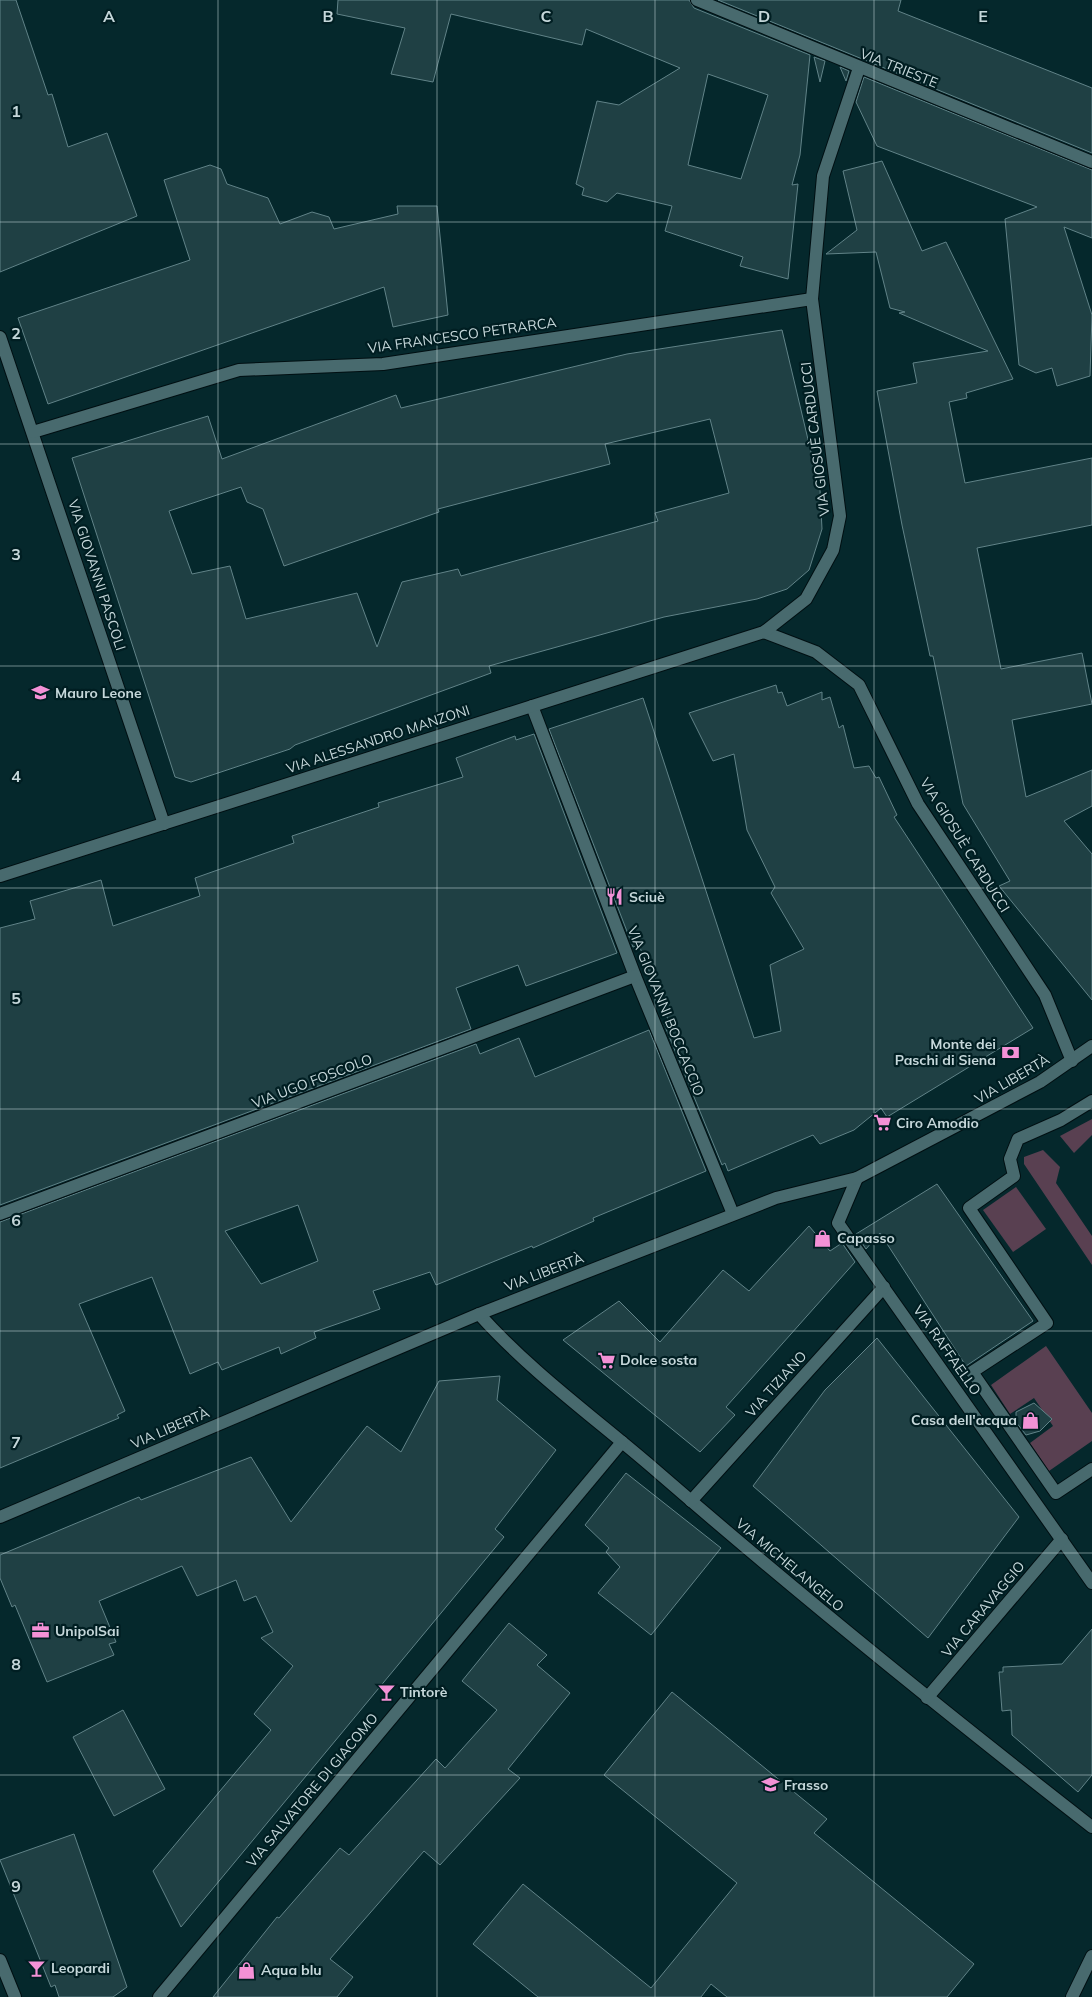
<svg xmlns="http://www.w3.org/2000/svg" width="1092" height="1997" font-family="Mulish,sans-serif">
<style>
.green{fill:#594051}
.building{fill:#1f4044;stroke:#618388;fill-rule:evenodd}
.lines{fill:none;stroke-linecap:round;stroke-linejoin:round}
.street-casing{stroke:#000f12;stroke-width:14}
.street{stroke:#486a6e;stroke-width:12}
.grid{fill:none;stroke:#c5d7da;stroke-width:1;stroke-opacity:0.55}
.labels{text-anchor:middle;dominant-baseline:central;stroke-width:4.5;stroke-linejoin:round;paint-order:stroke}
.street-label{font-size:14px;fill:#c5d7da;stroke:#001e22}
.poi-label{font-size:14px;font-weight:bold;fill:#c5d7da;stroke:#001e22;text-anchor:start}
.grid-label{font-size:16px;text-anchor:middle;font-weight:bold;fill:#c5d7da;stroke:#001e22;stroke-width:4.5;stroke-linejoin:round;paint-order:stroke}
</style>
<rect width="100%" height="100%" fill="#05282c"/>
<!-- green -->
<g class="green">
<path d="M1092,1119V1135L1074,1153L1060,1136Z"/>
<path d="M1043,1150L1060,1167L1056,1183L1092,1236V1265L1024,1164V1157Z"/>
<path d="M1016,1187L1046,1229L1013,1252L983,1210Z"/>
<path d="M1046,1346L1092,1413V1441L1049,1471L1030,1443L1053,1426L1034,1398L1010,1414L991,1385Z"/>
</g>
<!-- building -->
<g class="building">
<path d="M0,0H16L48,95L52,94L68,147L107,133L137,216L0,272Z"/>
<path d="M338,0H689L694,8L810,55L800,155L792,185L798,184L788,279L740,266L743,257L665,231L672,206L617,193L607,202L582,195L584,188L576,184L597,101L619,105L680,68L586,29L582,45L451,14L433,82L391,74L405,28L337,14ZM708,74L768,95L741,179L688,165Z"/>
<path d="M718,0H901L898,11L1092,88V153Z"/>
<path d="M814,57L825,61L820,82Z"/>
<path d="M840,67L849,71L846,81Z"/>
<path d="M864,77L1092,170V238L1064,227L1092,315L1090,376L1057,386L1052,368L1036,373L1019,365L1005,219L1037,207L877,146L856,102Z"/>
<path d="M882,161L922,251L946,242L1013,379L966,393L967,398L949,402L965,483L1092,458V525L977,548L1001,669L1082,653L1092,704L1012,720L1026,797L1092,770V806L1064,821L1092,854V1000L999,886L1010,881L963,804L933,656H930L902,525L877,391L917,383L913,363L988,351L899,313L905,312L890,308L876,252L826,254L857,230L843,171Z"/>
<path d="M210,165L221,169L227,184L268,198L280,224L312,212L329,217L334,229L398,214L397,206H437L448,315L393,327L384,287L48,404L18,318L190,260L164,180Z"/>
<path d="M782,330L820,490L822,529L809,570L787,589L757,599L664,617L489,666L491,673L295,745L290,749L191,782L175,777L72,458L208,416L222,459L396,395L401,408L627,354ZM710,419L729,493L655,513L658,521L461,576L458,569L402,582L377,647L357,593L246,619L230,566L192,574L169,511L241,487L247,502L263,509L284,566L439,512L438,509L610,464L605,444Z"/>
<path d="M776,685L778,693L782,692L787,706L822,692V700L830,697L839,728L843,725L854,768L869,766L876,778L879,777L897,815L894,817L1033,1028L887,1117L881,1108L854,1130L820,1144L813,1135L728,1171L725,1163L722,1165L664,1024L669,1022L639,945L633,947L549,729L643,698L754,1038L781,1031L770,965L804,949L771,893L775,887L747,830L734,754L713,761L689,713Z"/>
<path d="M534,734L617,953L526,986L518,965L456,988L471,1029L0,1205V928L35,919L30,901L101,880L113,926L200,896L195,878L294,843L292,836L379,807L378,803L463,777L456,758L515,736L516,740Z"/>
<path d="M649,1030L706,1171L593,1218L594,1221L533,1248L532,1246L436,1285L430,1272L373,1291L380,1309L314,1332L316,1338L281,1354L279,1347L222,1370L218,1362L190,1374L152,1277L79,1304L125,1411L117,1415L119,1418L0,1468V1222L476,1044L480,1054L519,1038L535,1077ZM298,1205L318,1261L261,1284L225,1231Z"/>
<path d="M937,1184L1033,1321L966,1366L880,1233L866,1249L856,1234Z"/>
<path d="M809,1226L830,1251L842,1243L855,1262L726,1407L735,1415L700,1452L563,1340L619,1301L660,1342L723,1270L749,1291Z"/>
<path d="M877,1338L1019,1517L928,1638L753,1486L825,1390Z"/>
<path d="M500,1376L497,1400L556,1450L495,1529L504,1537L181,1927L153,1871L271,1730L254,1714L293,1666L261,1638L273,1632L256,1596L244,1601L236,1580L197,1596L182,1566L99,1601L116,1642L109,1644L114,1655L47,1682L15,1605L12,1607L0,1578V1555L139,1497L141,1500L251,1457L291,1522L367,1426L401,1452L439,1381Z"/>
<path d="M1034,1403L1052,1419L1040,1431L1026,1435L1016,1422V1412Z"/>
<path d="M626,1473L721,1548L651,1635L598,1593L620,1567L606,1552L609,1548L585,1525Z"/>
<path d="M509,1623L547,1655L537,1665L570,1693L508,1769L520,1778L440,1865L424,1851L330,1959L353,1977L337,1997H213L277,1917L279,1918L340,1848L349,1855L436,1759L445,1768L497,1710L462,1681Z"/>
<path d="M1092,1629V1775L1078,1792L1012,1735L1011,1710L1002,1711L999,1672H1003V1667L1062,1664Z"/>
<path d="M672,1692L827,1819L814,1833L974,1964L947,1997H727L711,1984L701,1997H538L473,1944L523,1884L651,1988L737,1883L604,1775Z"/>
<path d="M123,1710L165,1789L114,1816L73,1737Z"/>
<path d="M74,1834L127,1987L113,1997H59L55,1985L51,1987L0,1860Z"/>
</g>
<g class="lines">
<defs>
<g id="street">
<path d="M697,0L1092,162"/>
<path d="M0,337L164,824"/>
<path d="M33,432L239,370L383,364L812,299"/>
<path d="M764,632L816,652L859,685L918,804L1045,995L1072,1061"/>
<path d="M532,706L635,976L733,1214"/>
<path d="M0,876L764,632L806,599L833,550L840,516L812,299L823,176L859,68"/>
<path d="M1092,1101L1061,1120L1018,1139L1010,1159L1014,1176L969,1208L1047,1323L972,1372L1056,1493L1092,1469"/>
<path d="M857,1178L838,1223L1092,1583"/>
<path d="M0,1214L635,976"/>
<path d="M479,1314C531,1372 595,1418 653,1468C796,1592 943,1711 1092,1827"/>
<path d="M691,1501L884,1287"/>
<path d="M0,1517L479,1314L776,1198L857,1178L1040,1082L1092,1046"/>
<path d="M927,1698L1062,1539"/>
<path d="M0,1960L15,1997"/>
<path d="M159,1997L622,1442"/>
<path d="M1072,1997L1092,1956"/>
</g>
</defs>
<!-- street casing -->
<use href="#street" class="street-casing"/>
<!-- street -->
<use href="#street" class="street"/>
</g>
<!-- grid -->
<path class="grid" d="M218,0V1997M437,0V1997M655,0V1997M874,0V1997M0,222H1092M0,444H1092M0,666H1092M0,888H1092M0,1109H1092M0,1331H1092M0,1553H1092M0,1775H1092"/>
<!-- icons -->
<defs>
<symbol id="school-bare" viewBox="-9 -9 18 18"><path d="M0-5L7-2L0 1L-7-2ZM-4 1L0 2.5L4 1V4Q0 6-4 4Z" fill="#f391d6" stroke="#001e22" stroke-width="2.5" paint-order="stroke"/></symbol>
<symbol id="restaurant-bare" viewBox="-9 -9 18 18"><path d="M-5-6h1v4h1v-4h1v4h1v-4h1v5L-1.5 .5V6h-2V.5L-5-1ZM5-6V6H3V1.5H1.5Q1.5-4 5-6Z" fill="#f391d6" stroke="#001e22" stroke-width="2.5" paint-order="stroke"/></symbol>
<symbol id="bank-bare" viewBox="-9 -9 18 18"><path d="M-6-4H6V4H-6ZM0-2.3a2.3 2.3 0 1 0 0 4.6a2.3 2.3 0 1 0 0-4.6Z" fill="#f391d6" stroke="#001e22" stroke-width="2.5" paint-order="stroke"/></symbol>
<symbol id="supermarket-bare" viewBox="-9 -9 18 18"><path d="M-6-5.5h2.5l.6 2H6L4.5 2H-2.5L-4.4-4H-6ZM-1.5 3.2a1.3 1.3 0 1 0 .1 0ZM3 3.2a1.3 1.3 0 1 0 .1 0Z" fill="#f391d6" stroke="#001e22" stroke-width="2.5" paint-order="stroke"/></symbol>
<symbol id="shop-bare" viewBox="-9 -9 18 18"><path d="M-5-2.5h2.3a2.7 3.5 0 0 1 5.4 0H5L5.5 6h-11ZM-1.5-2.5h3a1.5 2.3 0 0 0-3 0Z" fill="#f391d6" stroke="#001e22" stroke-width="2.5" paint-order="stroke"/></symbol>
<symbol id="office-bare" viewBox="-9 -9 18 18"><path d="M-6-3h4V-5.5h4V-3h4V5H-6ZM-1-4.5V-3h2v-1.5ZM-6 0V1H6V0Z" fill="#f391d6" stroke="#001e22" stroke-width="2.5" paint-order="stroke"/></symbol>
<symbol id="bar-bare" viewBox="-9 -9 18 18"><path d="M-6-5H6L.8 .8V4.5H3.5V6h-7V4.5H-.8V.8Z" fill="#f391d6" stroke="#001e22" stroke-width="2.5" paint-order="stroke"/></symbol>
</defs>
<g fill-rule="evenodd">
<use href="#school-bare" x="28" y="680" width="25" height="25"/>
<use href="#restaurant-bare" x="602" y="884" width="25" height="25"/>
<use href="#bank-bare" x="998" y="1040" width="25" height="25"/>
<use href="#supermarket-bare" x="870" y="1110" width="25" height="25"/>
<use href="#shop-bare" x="810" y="1226" width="25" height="25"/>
<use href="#supermarket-bare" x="594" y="1348" width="25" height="25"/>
<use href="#shop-bare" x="1018" y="1408" width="25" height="25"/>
<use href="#office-bare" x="28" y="1618" width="25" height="25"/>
<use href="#bar-bare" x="374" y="1680" width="25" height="25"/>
<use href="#school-bare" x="758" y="1772" width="25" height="25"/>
<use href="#bar-bare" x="24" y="1956" width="25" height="25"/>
<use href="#shop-bare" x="234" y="1958" width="25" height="25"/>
</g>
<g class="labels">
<!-- street labels -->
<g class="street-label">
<text transform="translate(899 68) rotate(22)">VIA TRIESTE</text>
<text transform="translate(462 335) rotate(-8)">VIA FRANCESCO PETRARCA</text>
<text transform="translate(815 439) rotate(-97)">VIA GIOSUÈ CARDUCCI</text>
<text transform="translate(97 575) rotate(72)">VIA GIOVANNI PASCOLI</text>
<text transform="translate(378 739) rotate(-18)">VIA ALESSANDRO MANZONI</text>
<text transform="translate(965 845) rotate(58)">VIA GIOSUÈ CARDUCCI</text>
<text transform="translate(666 1011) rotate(68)">VIA GIOVANNI BOCCACCIO</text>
<text transform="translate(1012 1079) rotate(-30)">VIA LIBERTÀ</text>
<text transform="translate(312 1081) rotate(-21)">VIA UGO FOSCOLO</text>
<text transform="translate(544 1272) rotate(-21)">VIA LIBERTÀ</text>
<text transform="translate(947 1350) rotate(55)">VIA RAFFAELLO</text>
<text transform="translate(776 1384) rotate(-48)">VIA TIZIANO</text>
<text transform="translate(170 1428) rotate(-23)">VIA LIBERTÀ</text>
<text transform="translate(790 1565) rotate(40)">VIA MICHELANGELO</text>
<text transform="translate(983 1609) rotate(-50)">VIA CARAVAGGIO</text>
<text transform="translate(312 1790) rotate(-50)">VIA SALVATORE DI GIACOMO</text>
</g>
<!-- poi labels -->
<g class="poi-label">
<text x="55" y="693">Mauro Leone</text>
<text x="629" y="897">Sciuè</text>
<text x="996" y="1044" text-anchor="end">Monte dei<tspan x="996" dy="16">Paschi di Siena</tspan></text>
<text x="896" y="1123">Ciro Amodio</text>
<text x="837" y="1238">Capasso</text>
<text x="620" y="1360">Dolce sosta</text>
<text x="1017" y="1420" text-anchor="end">Casa dell'acqua</text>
<text x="55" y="1631">UnipolSai</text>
<text x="400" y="1692">Tintorè</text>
<text x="784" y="1785">Frasso</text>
<text x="51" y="1968">Leopardi</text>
<text x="261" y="1970">Aqua blu</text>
</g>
</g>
<g class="grid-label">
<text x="109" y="22">A</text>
<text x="328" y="22">B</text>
<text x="546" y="22">C</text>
<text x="764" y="22">D</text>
<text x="983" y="22">E</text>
<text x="16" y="117">1</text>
<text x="16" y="339">2</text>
<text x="16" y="560">3</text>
<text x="16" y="782">4</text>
<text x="16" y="1004">5</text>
<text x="16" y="1226">6</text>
<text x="16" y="1448">7</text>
<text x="16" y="1670">8</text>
<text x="16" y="1892">9</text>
</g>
</svg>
